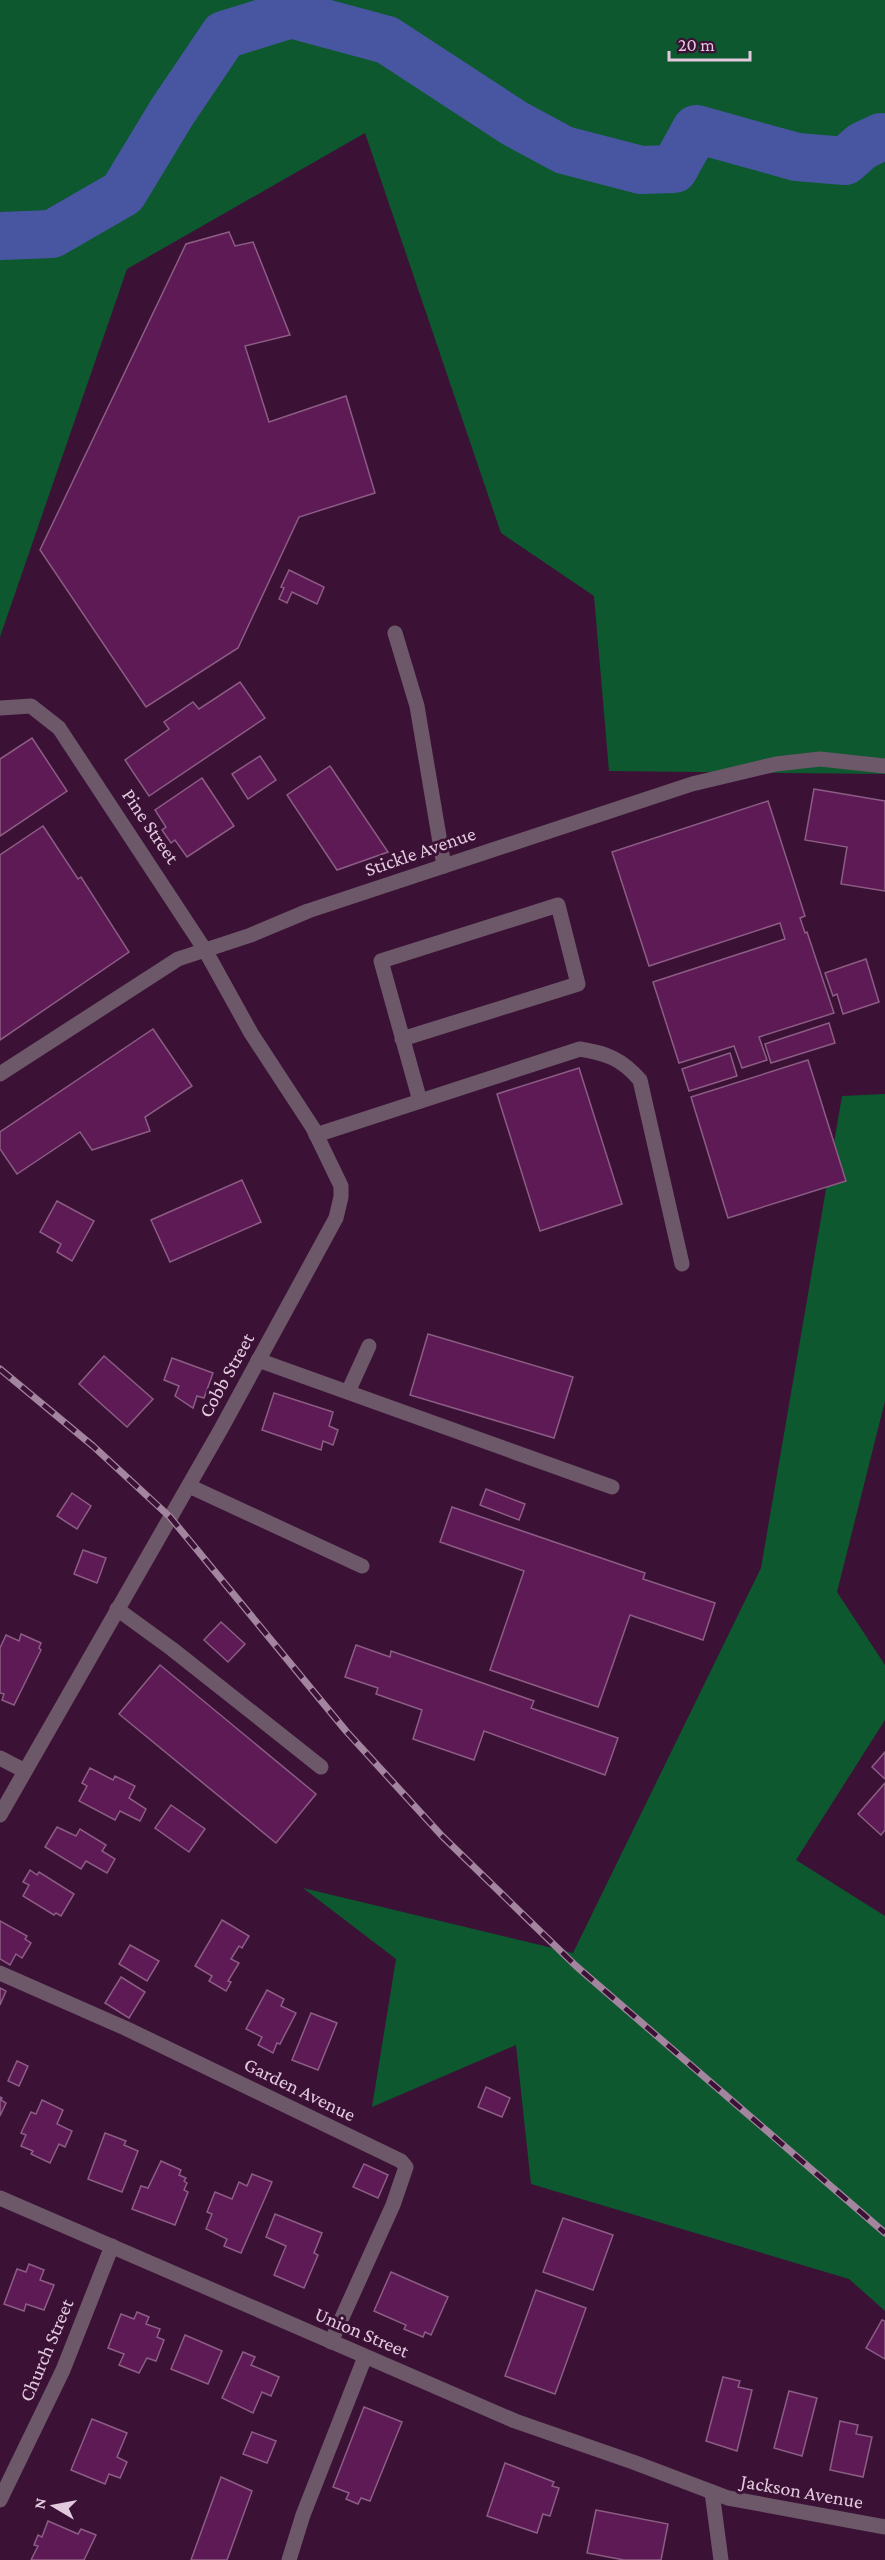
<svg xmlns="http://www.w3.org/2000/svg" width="885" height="2560" font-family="'Crimson Pro',serif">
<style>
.forest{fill:#0d582f}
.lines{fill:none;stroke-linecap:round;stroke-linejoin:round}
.river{stroke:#4856a2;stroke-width:48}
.building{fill:#5d1a55;stroke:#8c5d84;stroke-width:1.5}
.minor{stroke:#6d5869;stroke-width:15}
.rail-casing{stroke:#a4859f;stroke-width:7}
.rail{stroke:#3b1236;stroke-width:4.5;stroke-dasharray:14;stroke-linecap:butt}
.labels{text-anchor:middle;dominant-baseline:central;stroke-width:6;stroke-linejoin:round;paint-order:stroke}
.street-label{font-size:20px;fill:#e3c9de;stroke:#3b1236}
</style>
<rect width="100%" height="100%" fill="#3b1236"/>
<!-- forest -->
<g class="forest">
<path d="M0,0H885V774L609,771L594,596L501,533L365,133L127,269L0,637Z"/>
<path d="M885,1094V1401L837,1592L885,1665V1720L796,1860L885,1916V2311L849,2279L531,2184L516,2045L372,2107L396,1959L303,1888L573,1953L761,1568L842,1096Z"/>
</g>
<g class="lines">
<!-- river -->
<path class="river" d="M0,236L52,234L123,193L172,112L224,35L291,14L387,40L514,123L564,150L641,170L674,169L696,129L797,157L845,161L862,146L881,137L885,138"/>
</g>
<!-- building -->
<g class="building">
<path d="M229,232L235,246L253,242L290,335L245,346L269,422L346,396L375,493L299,517L238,648L146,707L40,550L186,244Z"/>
<path d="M289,570L324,587L317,604L292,592L287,603L279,599L284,588L281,587Z"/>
<path d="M240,682L265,718L149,796L125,760L169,729L164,722L193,702L199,709Z"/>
<path d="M32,738L67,791L0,836V759Z"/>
<path d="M260,756L276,780L248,799L232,774Z"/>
<path d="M330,766L388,852L337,870L287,795Z"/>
<path d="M202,778L234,826L187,857L175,840L171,843L162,830L166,827L155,810Z"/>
<path d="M814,789L885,801V891L841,884L847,847L805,840Z"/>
<path d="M768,801L805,916L800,918L805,933L807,932L834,1013L759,1037L767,1060L742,1068L734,1046L679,1063L653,982L785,939L780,923L649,966L612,852Z"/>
<path d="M43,826L78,879L81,877L129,952L0,1040V855Z"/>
<path d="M866,959L879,1002L843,1014L837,994L833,996L825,973Z"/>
<path d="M829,1023L835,1043L771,1063L765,1044Z"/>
<path d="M153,1029L192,1086L145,1117L150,1131L92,1150L80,1132L17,1174L0,1149V1132Z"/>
<path d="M730,1053L737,1076L689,1091L682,1069Z"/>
<path d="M808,1060L846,1181L728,1218L691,1097Z"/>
<path d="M579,1068L622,1204L540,1231L497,1094Z"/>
<path d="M242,1180L261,1222L170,1262L151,1220Z"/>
<path d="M57,1201L94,1221L72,1261L57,1252L61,1244L40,1232Z"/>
<path d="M428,1334L573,1377L554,1438L410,1395Z"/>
<path d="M104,1356L153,1399L127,1427L79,1384Z"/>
<path d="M172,1358L213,1373L204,1398L197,1396L193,1408L175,1396L179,1386L164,1380Z"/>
<path d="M274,1393L333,1412L329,1426L338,1430L333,1445L323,1441L321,1450L262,1430Z"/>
<path d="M486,1489L525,1504L519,1520L480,1505Z"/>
<path d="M72,1493L91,1506L77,1529L57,1516Z"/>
<path d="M452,1507L645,1573L643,1579L715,1603L703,1640L630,1615L598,1707L490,1670L524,1571L440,1542Z"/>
<path d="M83,1550L106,1558L97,1583L74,1574Z"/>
<path d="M221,1622L245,1644L228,1662L204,1640Z"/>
<path d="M21,1634L41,1643L39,1648L41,1650L14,1705L2,1700L4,1694L0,1693V1648L6,1635L19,1641Z"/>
<path d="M356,1645L390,1657L391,1651L534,1701L531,1708L618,1738L605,1775L484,1731L474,1760L413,1739L422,1710L376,1694L378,1688L345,1677Z"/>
<path d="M160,1665L316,1794L276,1843L119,1714Z"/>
<path d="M885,1752V1779L872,1767Z"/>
<path d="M90,1768L113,1780L115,1776L135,1786L129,1798L146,1809L140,1821L120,1811L115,1820L79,1801L87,1786L82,1783Z"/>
<path d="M885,1783V1830L881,1835L858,1814Z"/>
<path d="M171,1805L205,1829L189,1852L155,1828Z"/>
<path d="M57,1827L76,1836L80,1829L106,1845L102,1851L115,1859L107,1873L86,1861L81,1869L45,1847Z"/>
<path d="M30,1870L37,1875L39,1872L74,1894L61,1916L56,1913L54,1915L23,1896L29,1885L23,1882Z"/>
<path d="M222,1920L249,1936L242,1948L239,1946L231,1959L239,1963L228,1981L231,1982L226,1991L209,1981L212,1976L195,1966Z"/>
<path d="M0,1921L27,1936L25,1939L31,1943L22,1958L16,1954L10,1965L0,1959Z"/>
<path d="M130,1945L159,1961L147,1981L119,1964Z"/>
<path d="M121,1977L145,1992L129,2018L105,2003Z"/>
<path d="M0,1988L6,1991L0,2005Z"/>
<path d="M267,1990L284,1999L281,2006L296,2013L280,2044L277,2043L273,2053L258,2045L262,2037L246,2029Z"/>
<path d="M311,2013L337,2023L318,2070L292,2060Z"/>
<path d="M17,2061L28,2066L19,2086L8,2081Z"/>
<path d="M486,2087L510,2098L502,2117L478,2107Z"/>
<path d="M0,2097L2,2098L1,2100L6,2103L0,2116Z"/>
<path d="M42,2100L63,2110L57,2124L72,2131L65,2147L59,2144L50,2163L31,2154L33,2151L21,2146L26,2135L21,2133L31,2112L36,2114Z"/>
<path d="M105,2133L126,2141L124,2145L138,2151L122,2192L88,2179Z"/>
<path d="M161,2161L181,2170L179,2175L186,2178L184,2181L187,2183L184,2190L188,2192L175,2225L132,2209L141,2186L148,2188Z"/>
<path d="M364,2164L388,2175L378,2198L353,2187Z"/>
<path d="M252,2174L272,2182L241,2253L224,2246L227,2239L206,2229L212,2214L207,2212L215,2192L232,2199L239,2182L247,2186Z"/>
<path d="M275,2214L322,2233L314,2253L318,2255L304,2288L274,2275L286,2246L266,2237Z"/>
<path d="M563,2218L613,2235L593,2290L543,2272Z"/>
<path d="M29,2264L44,2270L40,2280L54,2285L44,2310L26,2304L24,2311L4,2304L17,2269L26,2272Z"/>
<path d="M391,2272L448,2297L431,2335L425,2332L423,2337L404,2329L406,2325L374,2311Z"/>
<path d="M536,2290L586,2308L555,2394L505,2376Z"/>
<path d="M137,2312L149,2317L146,2324L160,2329L157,2337L164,2340L156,2361L147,2358L139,2373L119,2365L124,2354L108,2348L121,2314L134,2319Z"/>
<path d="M882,2320L885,2321V2359L866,2348Z"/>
<path d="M185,2335L222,2351L208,2384L171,2369Z"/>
<path d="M243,2352L255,2357L251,2365L279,2377L271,2396L262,2392L253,2413L222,2398Z"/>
<path d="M723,2377L740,2381L738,2387L752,2390L737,2451L706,2441Z"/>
<path d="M789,2391L817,2398L802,2456L774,2448Z"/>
<path d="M364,2407L402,2422L370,2501L361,2498L358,2504L346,2499L349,2493L333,2487Z"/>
<path d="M92,2419L127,2433L117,2457L127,2462L120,2478L109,2474L105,2484L71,2470Z"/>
<path d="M840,2421L858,2425L856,2434L872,2437L863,2477L830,2470Z"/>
<path d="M252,2432L276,2441L267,2463L243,2454Z"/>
<path d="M505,2463L554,2482L552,2486L559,2488L550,2516L543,2514L537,2533L487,2516Z"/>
<path d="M221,2477L252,2491L227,2560H191Z"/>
<path d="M596,2510L668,2524L661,2560H624L587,2553Z"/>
<path d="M48,2521L78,2534L81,2529L96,2535L84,2560H31L38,2546L34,2545L38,2535L42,2537Z"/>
</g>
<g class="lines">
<!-- minor -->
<g class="minor">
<path d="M395,633L417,706L444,866"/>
<path d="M0,708L31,706L59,728L205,950L251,1033L313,1128L341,1186V1197L336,1218L221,1429L0,1815"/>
<path d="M402,1039L578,984L558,905L381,961L420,1101"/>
<path d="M0,1074L178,959L251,935L308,911L692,784L776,764L820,759L885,766"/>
<path d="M316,1135L580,1049C606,1053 622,1059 640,1080L682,1264"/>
<path d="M258,1360L612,1487"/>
<path d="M348,1392L369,1346"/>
<path d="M189,1486L362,1566"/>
<path d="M117,1609L172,1649L321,1767"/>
<path d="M0,1758L25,1771"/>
<path d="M0,1973L125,2028L401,2161L406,2167L393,2205L331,2342"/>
<path d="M0,2198L515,2421L633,2462L728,2498L885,2527"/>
<path d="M712,2492L721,2560"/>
<path d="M0,2500L63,2370L112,2246"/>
<path d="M289,2560L303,2515L365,2357"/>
</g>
<defs>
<path id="rail" d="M0,1369L93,1446L170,1517L346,1731L442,1836L576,1966L885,2233"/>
</defs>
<!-- rail casing -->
<use href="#rail" class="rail-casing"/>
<!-- rail -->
<use href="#rail" class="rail"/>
</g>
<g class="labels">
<!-- street labels -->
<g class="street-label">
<text transform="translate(151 826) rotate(56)">Pine Street</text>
<text transform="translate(420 851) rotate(-19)">Stickle Avenue</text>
<text transform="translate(226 1375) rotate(-61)">Cobb Street</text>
<text transform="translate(300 2089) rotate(26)">Garden Avenue</text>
<text transform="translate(362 2332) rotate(23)">Union Street</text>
<text transform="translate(46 2350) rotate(-67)">Church Street</text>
<text transform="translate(802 2491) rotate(10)">Jackson Avenue</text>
</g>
</g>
<!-- north arrow -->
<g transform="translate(54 2506) rotate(280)" stroke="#3b1236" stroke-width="4.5" paint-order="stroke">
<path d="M0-4.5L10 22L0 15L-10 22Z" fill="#e3c9de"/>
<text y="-9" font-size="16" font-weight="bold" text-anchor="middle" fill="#e3c9de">N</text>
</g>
<!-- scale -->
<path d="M669 51v9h81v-9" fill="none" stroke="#e3c9de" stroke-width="3"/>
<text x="678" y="51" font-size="18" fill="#e3c9de" stroke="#3b1236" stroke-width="4.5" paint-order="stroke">20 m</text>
</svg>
